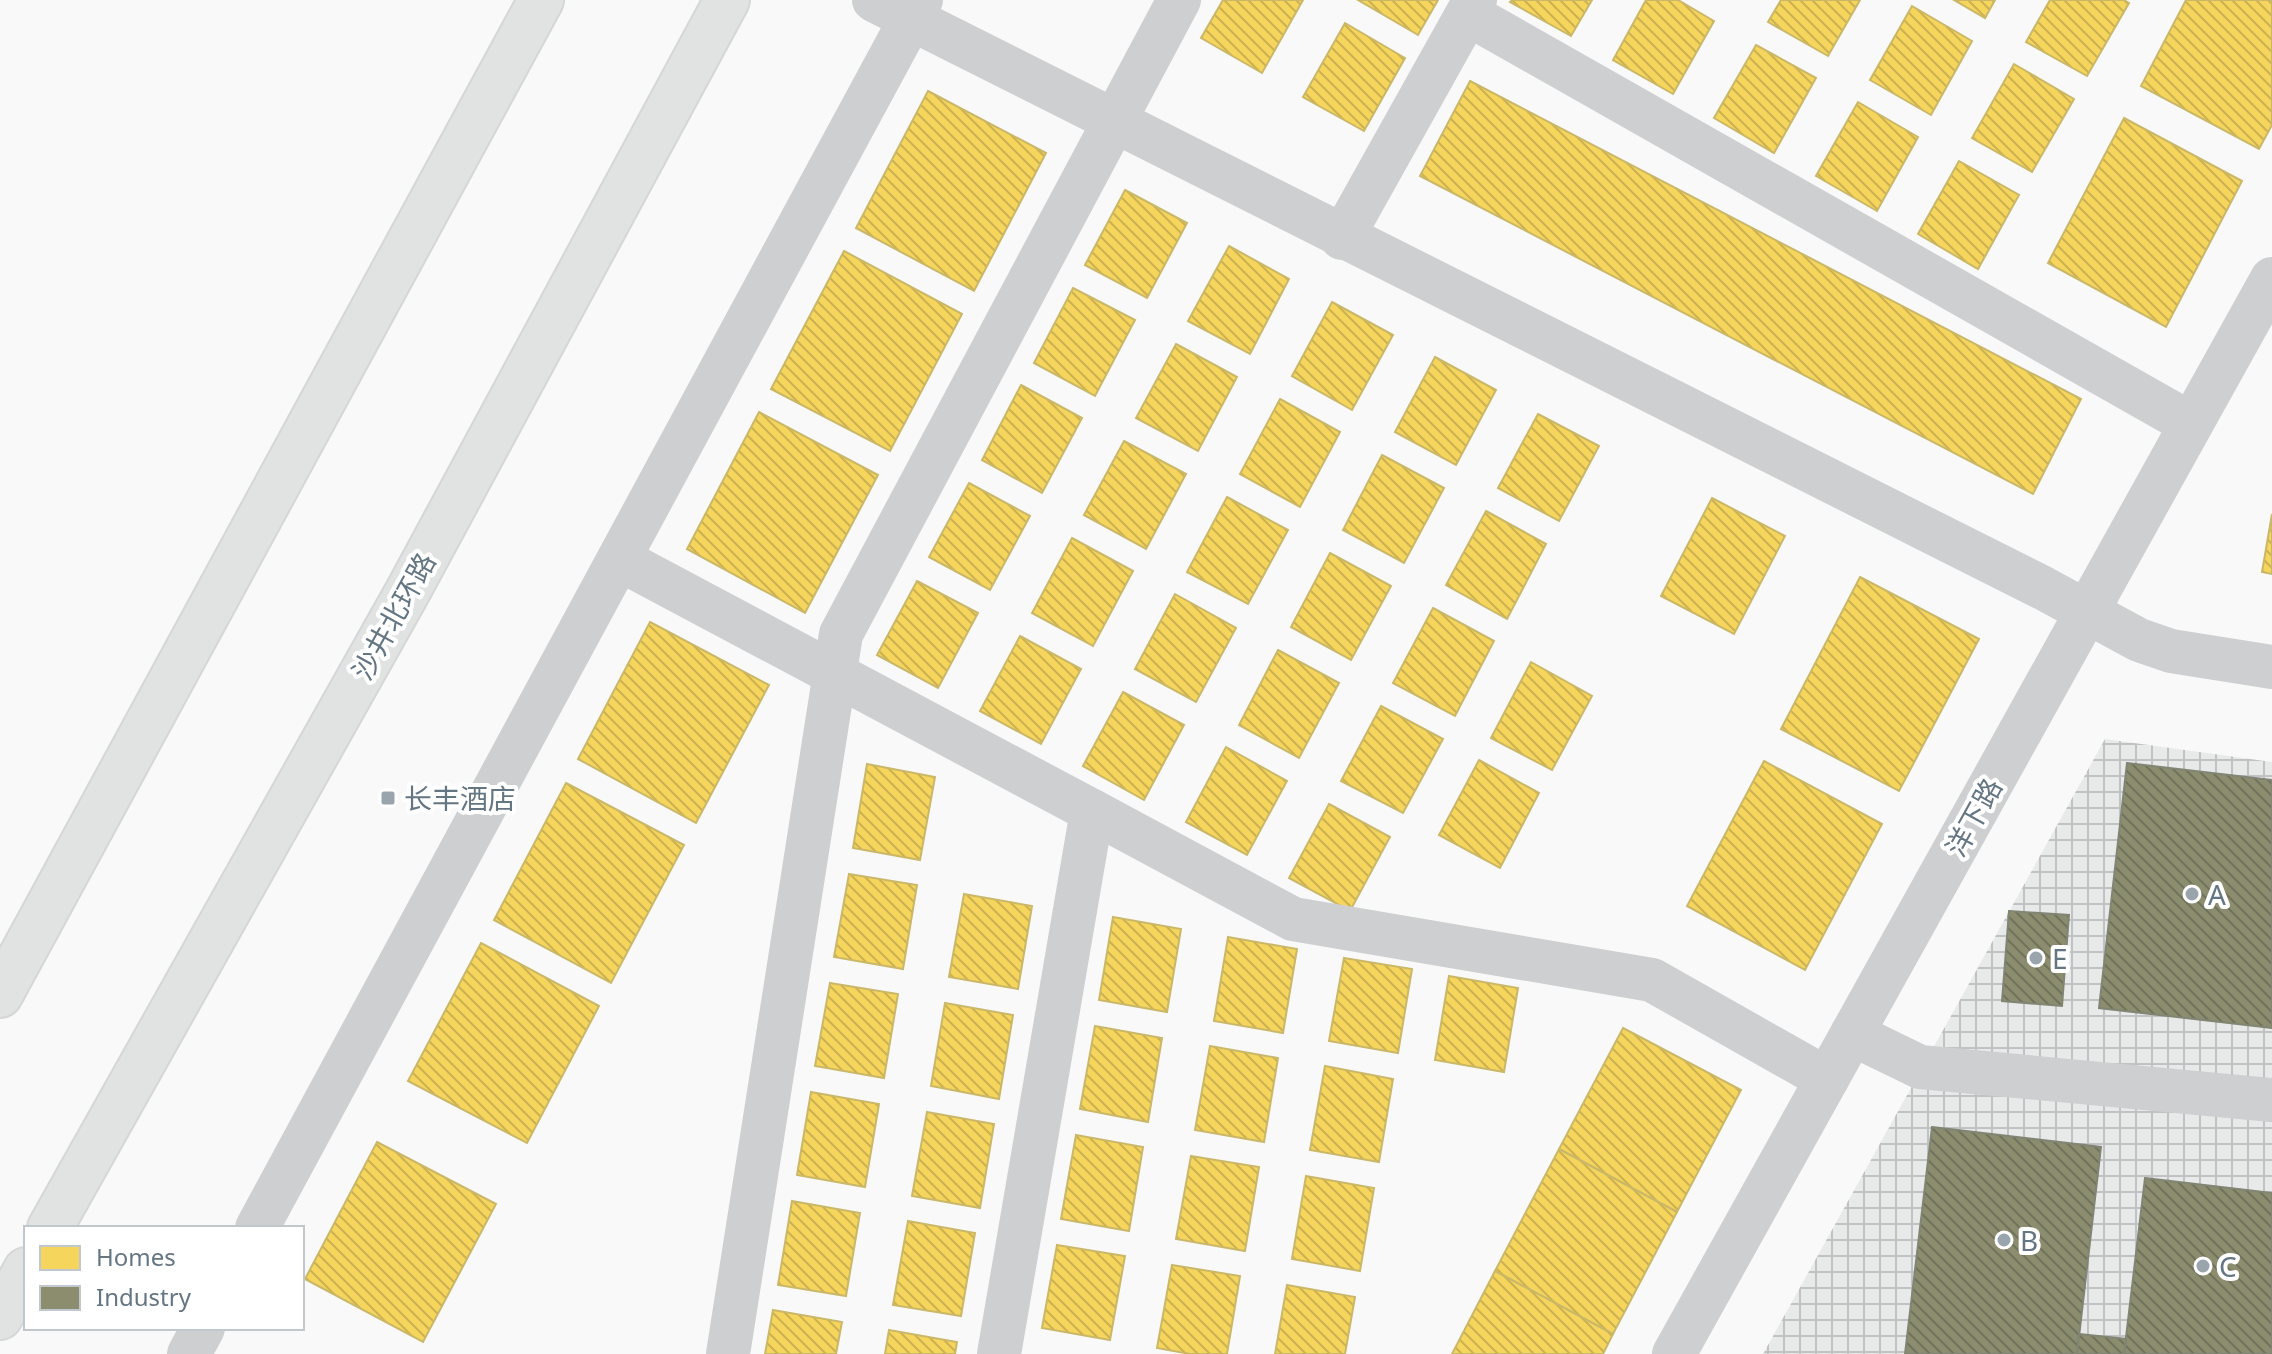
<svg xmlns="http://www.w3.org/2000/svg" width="2272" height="1354" font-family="'Noto Sans','Noto Sans SC',sans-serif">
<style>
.industrial{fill:url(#industrial-grid)}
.homes{fill:url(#homes-back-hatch);stroke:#cab868;stroke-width:2}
.industry{fill:url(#industry-back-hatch);stroke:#808574;stroke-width:2}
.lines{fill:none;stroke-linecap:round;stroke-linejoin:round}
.major-casing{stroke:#d5d6d7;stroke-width:48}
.minor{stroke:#cecfd0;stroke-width:44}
.major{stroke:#e1e2e2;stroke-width:44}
.poi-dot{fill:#99a4ac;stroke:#fff;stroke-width:3}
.labels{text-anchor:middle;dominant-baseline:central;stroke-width:8;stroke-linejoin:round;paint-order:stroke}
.street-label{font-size:28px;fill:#657683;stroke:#fff}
.poi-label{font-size:28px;fill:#657683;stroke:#fff;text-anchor:start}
</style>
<defs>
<pattern id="industrial-grid" width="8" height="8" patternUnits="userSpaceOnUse" patternTransform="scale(2)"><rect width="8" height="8" fill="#e8e9e9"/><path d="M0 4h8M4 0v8" fill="none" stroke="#c0c1c2"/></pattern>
<pattern id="homes-back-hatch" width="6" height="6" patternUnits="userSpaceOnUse" patternTransform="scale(2)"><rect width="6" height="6" fill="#f6d55c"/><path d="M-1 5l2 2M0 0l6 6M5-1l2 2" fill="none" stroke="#cbb151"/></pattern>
<pattern id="industry-back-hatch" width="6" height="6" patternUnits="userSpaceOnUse" patternTransform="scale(2)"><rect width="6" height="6" fill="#8c8c6e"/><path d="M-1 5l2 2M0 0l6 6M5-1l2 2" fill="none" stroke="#70725c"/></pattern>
</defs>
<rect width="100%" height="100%" fill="#f9f9f9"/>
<!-- industrial -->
<path class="industrial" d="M2105,739L2272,762V1354H1763Z"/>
<!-- homes -->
<g class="homes">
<path d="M1223,0H1303L1262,73L1201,38Z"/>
<path d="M1358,0H1438L1418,35Z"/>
<path d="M1512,0H1592L1571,36L1510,2Z"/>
<path d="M1646,0H1678L1714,21L1673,94L1613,60Z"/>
<path d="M1781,0H1860L1828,56L1768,22Z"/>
<path d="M1954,0H1995L1985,18Z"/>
<path d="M2050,0H2124L2129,3L2087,76L2026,42Z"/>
<path d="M2186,0H2272V125L2259,149L2141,86Z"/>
<path d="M1912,6L1972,41L1931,115L1870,80Z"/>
<path d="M1345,23L1405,58L1364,131L1303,97Z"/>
<path d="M1756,45L1816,78L1774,153L1714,118Z"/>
<path d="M2014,64L2074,99L2032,172L1972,138Z"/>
<path d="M1470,81L2081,399L2033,494L1420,176Z"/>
<path d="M928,91L1046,153L974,291L856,228Z"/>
<path d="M1858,102L1918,137L1877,211L1816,176Z"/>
<path d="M2124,118L2242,181L2166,327L2048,263Z"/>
<path d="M1959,161L2019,195L1978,269L1918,234Z"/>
<path d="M1125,190L1187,223L1147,298L1085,265Z"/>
<path d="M1229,246L1289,279L1250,354L1188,321Z"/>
<path d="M844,251L962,314L890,451L771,389Z"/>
<path d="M1073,288L1135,320L1095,396L1034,363Z"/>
<path d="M1332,302L1393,335L1352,410L1292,376Z"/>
<path d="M1176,344L1237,377L1198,451L1136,418Z"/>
<path d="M1435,357L1496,390L1456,465L1395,432Z"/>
<path d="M1021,385L1082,418L1042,493L982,460Z"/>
<path d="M1280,399L1340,432L1300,507L1240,474Z"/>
<path d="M759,412L878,475L805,613L687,549Z"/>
<path d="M1538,414L1599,446L1559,521L1498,488Z"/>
<path d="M1124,441L1186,474L1146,549L1084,515Z"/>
<path d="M1382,455L1444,488L1404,563L1343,530Z"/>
<path d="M969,483L1030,516L990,590L929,557Z"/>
<path d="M1227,497L1288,530L1248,604L1187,572Z"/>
<path d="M1712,498L1785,536L1734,634L1661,596Z"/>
<path d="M1486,511L1546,544L1507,619L1446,585Z"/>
<path d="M2272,514V574L2262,572Z"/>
<path d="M1072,538L1133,571L1093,646L1032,613Z"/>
<path d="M1330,553L1391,586L1351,660L1291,627Z"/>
<path d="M1860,577L1979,639L1899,791L1781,729Z"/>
<path d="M917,581L978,613L938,688L877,655Z"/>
<path d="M1175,594L1236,628L1196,702L1135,669Z"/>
<path d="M1433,608L1494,641L1455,716L1393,683Z"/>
<path d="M650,622L769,685L696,823L578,759Z"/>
<path d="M1020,636L1081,669L1041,744L980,711Z"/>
<path d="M1278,650L1339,683L1299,758L1239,725Z"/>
<path d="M1531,662L1592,696L1552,770L1491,738Z"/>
<path d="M1123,692L1184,725L1144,800L1083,766Z"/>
<path d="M1381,706L1443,739L1403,813L1341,781Z"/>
<path d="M1226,747L1287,781L1247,855L1186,822Z"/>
<path d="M1479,760L1539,793L1500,868L1439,835Z"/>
<path d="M1764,761L1882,824L1805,970L1687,906Z"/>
<path d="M867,764L935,777L920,860L853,848Z"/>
<path d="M566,783L684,845L611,983L494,920Z"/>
<path d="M1329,804L1390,837L1350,911L1289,878Z"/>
<path d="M849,874L917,885L903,969L834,957Z"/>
<path d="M964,894L1032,906L1018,989L949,977Z"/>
<path d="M1113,917L1181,929L1167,1012L1099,1000Z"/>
<path d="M1228,937L1297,949L1283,1033L1214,1021Z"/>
<path d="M481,943L599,1006L527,1143L408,1081Z"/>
<path d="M1344,958L1412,969L1398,1053L1329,1041Z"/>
<path d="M1449,976L1518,988L1504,1072L1435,1060Z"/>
<path d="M830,983L898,994L884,1078L815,1066Z"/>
<path d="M945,1003L1013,1015L999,1099L931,1086Z"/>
<path d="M1095,1026L1162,1038L1148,1122L1080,1109Z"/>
<path d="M1623,1028L1741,1090L1677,1212L1559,1149Z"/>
<path d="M1210,1046L1278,1058L1264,1142L1195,1130Z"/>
<path d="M1325,1066L1393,1079L1379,1162L1310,1150Z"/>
<path d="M811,1092L879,1104L865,1187L797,1175Z"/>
<path d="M927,1112L994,1124L980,1208L912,1196Z"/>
<path d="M1076,1135L1143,1147L1129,1231L1061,1219Z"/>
<path d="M377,1142L496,1204L423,1342L305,1279Z"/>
<path d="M1559,1149L1677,1212L1613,1334L1495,1271Z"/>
<path d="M1191,1156L1259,1167L1245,1251L1176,1239Z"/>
<path d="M1306,1176L1374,1188L1360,1271L1292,1259Z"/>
<path d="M792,1201L860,1213L846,1296L778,1285Z"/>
<path d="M908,1221L975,1233L961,1316L893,1305Z"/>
<path d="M1057,1245L1125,1256L1110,1340L1042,1328Z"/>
<path d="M1172,1265L1240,1276L1227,1354H1190L1157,1348Z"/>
<path d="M1495,1271L1613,1334L1603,1354H1452Z"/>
<path d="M1287,1285L1355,1297L1345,1354H1275Z"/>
<path d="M773,1310L842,1322L836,1354H765Z"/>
<path d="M889,1330L957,1342L955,1354H885Z"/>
</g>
<!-- industry -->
<g class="industry">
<path d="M2127,763L2272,780V1028L2099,1008Z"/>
<path d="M2009,911L2069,915L2062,1006L2002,1001Z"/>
<path d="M1932,1127L2101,1147L2077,1354H1905Z"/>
<path d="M2145,1178L2272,1193V1354H2124Z"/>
<path d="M2079,1334L2126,1339L2124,1354H2077Z"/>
</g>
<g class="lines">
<defs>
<g id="major">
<path d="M0,995L541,0"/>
<path d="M50,1228L408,591L727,0"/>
<path d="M0,1317L26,1270"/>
</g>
</defs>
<!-- major casing -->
<use href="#major" class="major-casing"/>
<!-- minor -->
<g class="minor">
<path d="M874,0L2043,588L2139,640L2171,651L2272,667"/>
<path d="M1468,14L2191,424"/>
<path d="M1342,238L1475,0"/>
<path d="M619,559L1092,811L999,1354"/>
<path d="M1092,811L1293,919L1652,980L1827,1079"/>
<path d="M1852,1034L1920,1067L2272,1100"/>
<path d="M257,1228L921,0"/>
<path d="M189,1354L203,1328"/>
<path d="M728,1354L841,634L1179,0"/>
<path d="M1674,1354L2272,279"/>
</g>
<!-- major -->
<use href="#major" class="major"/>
</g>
<!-- markers -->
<g class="poi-dot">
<rect x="380" y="790" width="16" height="16" rx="4"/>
<circle cx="2192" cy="894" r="8"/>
<circle cx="2036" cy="958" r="8"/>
<circle cx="2004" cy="1240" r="8"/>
<circle cx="2203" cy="1266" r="8"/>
</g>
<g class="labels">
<!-- street labels -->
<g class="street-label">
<text transform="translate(393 616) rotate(-61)">沙井北环路</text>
<text transform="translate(1973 817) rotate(-61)">洋下路</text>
</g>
<!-- poi labels -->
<g class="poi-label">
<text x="404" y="798">长丰酒店</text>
<text x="2208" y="894">A</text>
<text x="2052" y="958">E</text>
<text x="2020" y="1240">B</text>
<text x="2219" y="1266">C</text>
</g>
</g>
<!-- legend -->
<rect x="24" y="1226" width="280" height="104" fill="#ffffff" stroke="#c1c8cd" stroke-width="2"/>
<rect x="40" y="1246" width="40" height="24" fill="#f6d55c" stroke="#c1c8cd" stroke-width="2"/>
<text x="96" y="1266" font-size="24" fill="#657683">Homes</text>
<rect x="40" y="1286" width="40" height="24" fill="#8c8c6e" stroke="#c1c8cd" stroke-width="2"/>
<text x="96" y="1306" font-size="24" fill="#657683">Industry</text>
</svg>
